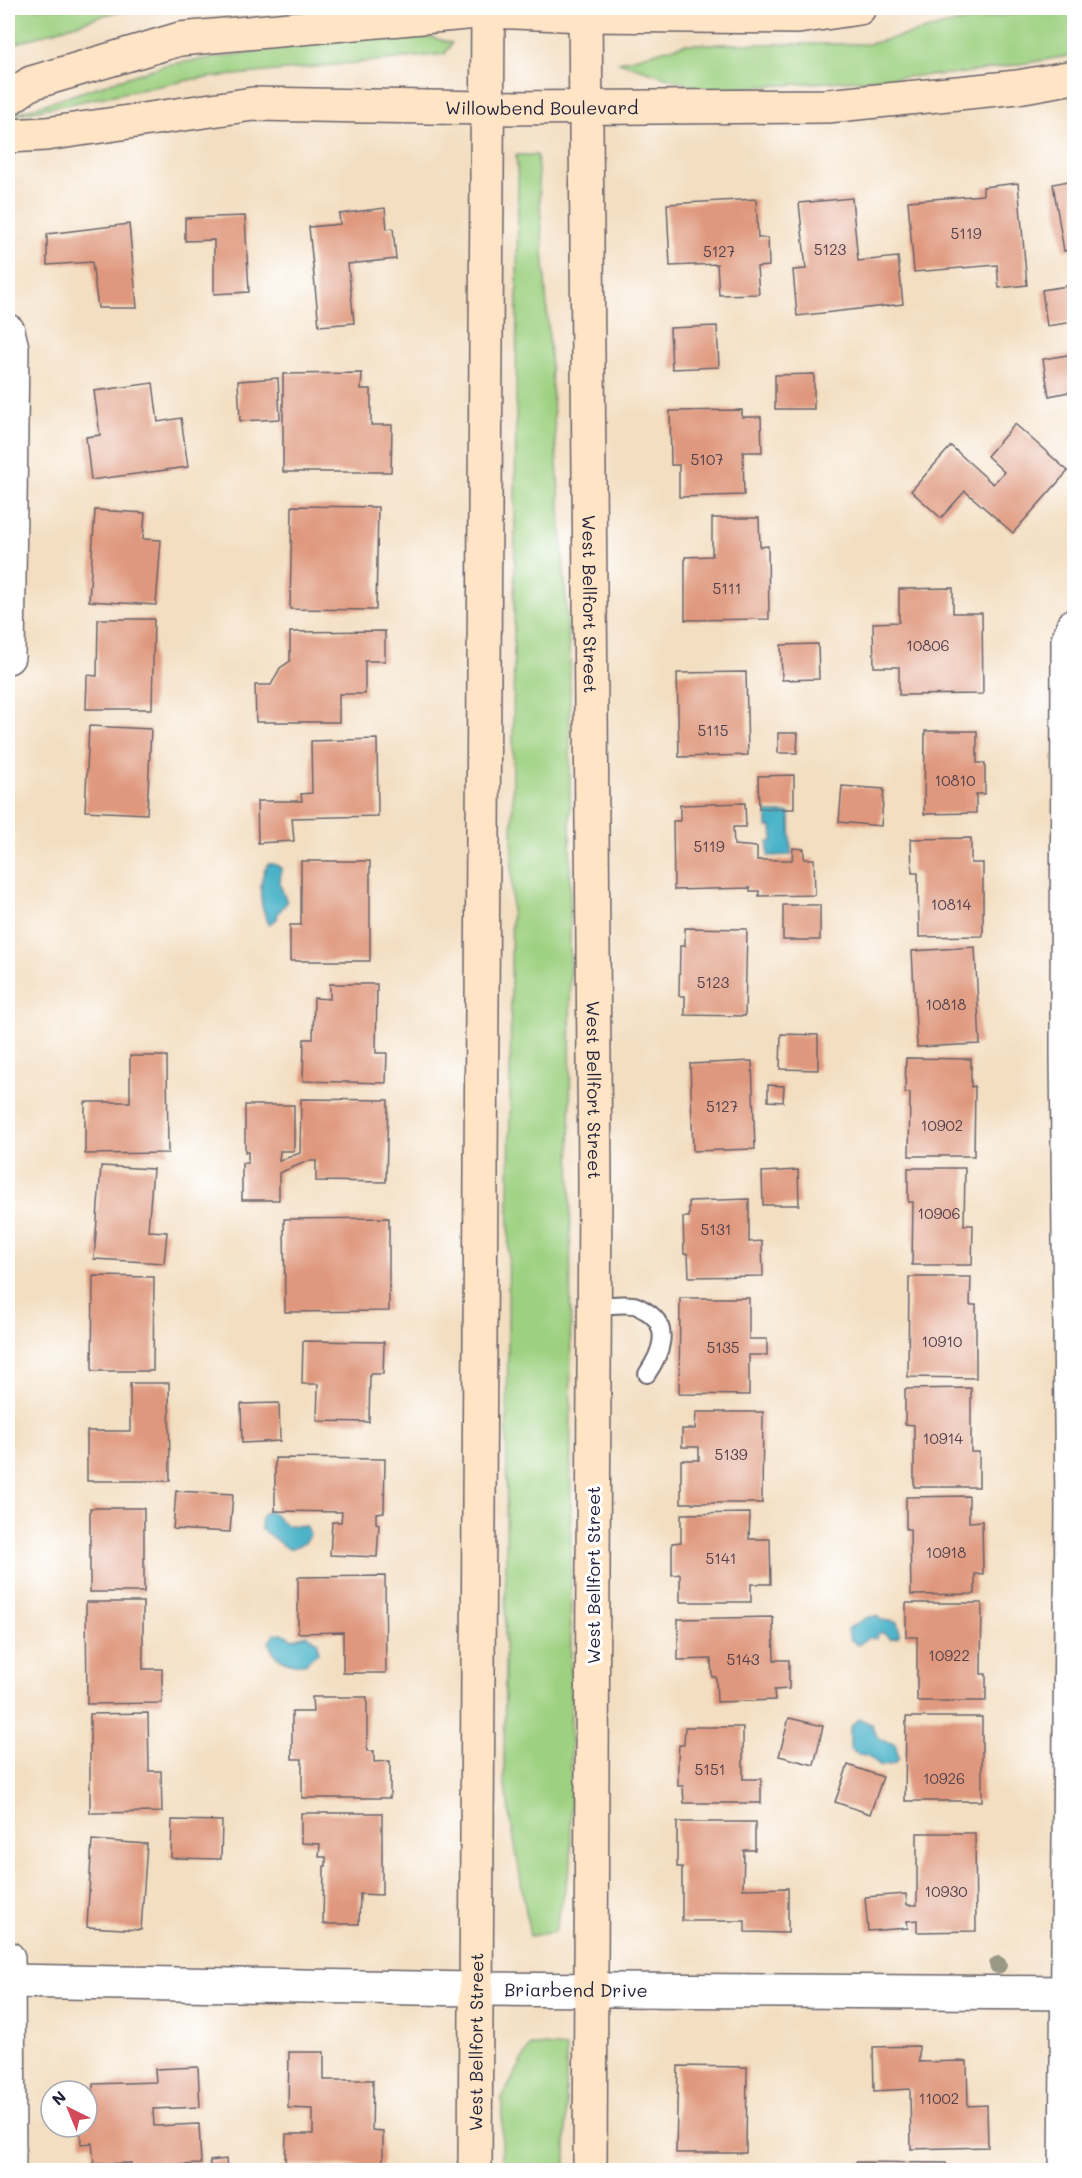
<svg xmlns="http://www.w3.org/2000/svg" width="1082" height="2178" font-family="Mali,sans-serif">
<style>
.green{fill:#9dd080;stroke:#60795e;stroke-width:1.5}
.water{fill:#49b2c8;stroke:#366a82;stroke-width:1.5}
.building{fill:#df987d}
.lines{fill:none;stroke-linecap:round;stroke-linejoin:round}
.service-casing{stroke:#6b646a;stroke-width:20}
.minor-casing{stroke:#6b646a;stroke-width:36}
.secondary-casing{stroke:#6b646a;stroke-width:36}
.service{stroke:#fff;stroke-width:16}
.minor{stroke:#fff;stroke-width:33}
.secondary{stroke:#ffe4c6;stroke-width:33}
.tree{fill:#989884}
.labels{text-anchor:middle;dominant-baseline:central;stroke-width:6;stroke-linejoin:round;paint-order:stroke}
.number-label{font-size:15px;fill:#51404c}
.street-label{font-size:18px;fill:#22223b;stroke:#fff}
</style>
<rect width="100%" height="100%" fill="#fff"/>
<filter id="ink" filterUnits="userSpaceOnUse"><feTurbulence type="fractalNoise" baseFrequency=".0167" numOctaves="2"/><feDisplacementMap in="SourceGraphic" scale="12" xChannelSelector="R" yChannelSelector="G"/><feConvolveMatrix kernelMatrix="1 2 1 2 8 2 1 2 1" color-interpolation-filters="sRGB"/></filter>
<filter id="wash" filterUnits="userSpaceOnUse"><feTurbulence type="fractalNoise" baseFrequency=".008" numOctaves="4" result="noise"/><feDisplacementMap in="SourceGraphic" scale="24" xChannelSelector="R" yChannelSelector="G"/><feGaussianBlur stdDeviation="1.35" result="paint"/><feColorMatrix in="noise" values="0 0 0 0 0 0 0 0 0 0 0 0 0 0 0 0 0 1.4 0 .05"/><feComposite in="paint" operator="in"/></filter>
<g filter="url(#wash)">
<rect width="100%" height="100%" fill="#f3dec1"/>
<!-- green -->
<g class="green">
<path d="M8,8H139L108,14L8,46Z"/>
<path d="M1048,8H1074V55L965,73L705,90L619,62L686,44H869L951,24Z"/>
<path d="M404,30L452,43L445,54L194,79L8,116L165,65Z"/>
<path d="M516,155H537L570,663L571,1863L555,1932L530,1936L504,1779L518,181Z"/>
<path d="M531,2045L566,2048V2170H502V2098Z"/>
</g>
<!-- water -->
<g class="water">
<path d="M767,813H790L791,855L768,856V842L773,841L772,827H767Z"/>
<path d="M268,864H274L281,868L280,885L287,902L278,913L277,919L269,924C259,905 257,883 268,864Z"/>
<path d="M269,1510L286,1525L306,1526L310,1534L305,1543L289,1549L261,1529V1517Z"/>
<path d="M877,1616L881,1620L897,1622L900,1633L897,1637L890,1639L883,1633H878L877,1639L870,1637L858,1645L850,1639L847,1629L868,1617Z"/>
<path d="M275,1634H284L293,1639L307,1635L318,1642V1652L305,1664C290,1666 272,1658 269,1642Z"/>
<path d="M860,1719L871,1724C879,1742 878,1739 895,1744L899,1758L894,1764L881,1766L867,1755L857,1754L850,1749C851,1734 845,1728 860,1719Z"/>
</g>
<g id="blocks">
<!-- building -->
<g class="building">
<path d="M1074,180V249L1064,251L1053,184Z"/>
<path d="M1018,183L1027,285L999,288L997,265L914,272L908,201L983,195V187Z"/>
<path d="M852,198L858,261L898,257L903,304L797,316L793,270L806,269L799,203Z"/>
<path d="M756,199L758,238H768L769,266L757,267L759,294L719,295L717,264L670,266L667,204Z"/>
<path d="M385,208L387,229L393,228L396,259L348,264L354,323L319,326L309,227L340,224L339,214Z"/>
<path d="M245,216L249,292L214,294V240L185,241V218Z"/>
<path d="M129,224L137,308H98L92,262L47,265V234Z"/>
<path d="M1074,285V322L1047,326L1042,290Z"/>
<path d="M717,326L719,367L672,369L670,328Z"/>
<path d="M1074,354V391L1049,396L1043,359Z"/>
<path d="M362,373L361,389H371V425H392L391,472H283V374Z"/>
<path d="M814,374V409H775V375Z"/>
<path d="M278,378L280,419L240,421L238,381Z"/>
<path d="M153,383L158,422L181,418L188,467L91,480L86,437L100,435L94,391Z"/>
<path d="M742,410V417H761L762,452H743L744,495L679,497V465H671L670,411Z"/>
<path d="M1015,424L1068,471L1013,533L965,491L941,518L911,491L951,446L993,484L1004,472L987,456Z"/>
<path d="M292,506L378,507L376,610L290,609Z"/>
<path d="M95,510L145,513L143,539L161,540L156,605L89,601Z"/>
<path d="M712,518H759L760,547L768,546L769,619L685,620V557L712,556Z"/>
<path d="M953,588V613H982L983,694L899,695V667H874L873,623L899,622V589Z"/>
<path d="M98,619H154L152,709H86L87,675L97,676Z"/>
<path d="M385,631V661H365V694H339V722H256L255,685H271L280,668L290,661V632Z"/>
<path d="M818,644L819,679L782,680L781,645Z"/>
<path d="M746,672L748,755L679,757L677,673Z"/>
<path d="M89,726L151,729L147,814L85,811Z"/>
<path d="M925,731H977V763H985V794H976V813L924,814Z"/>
<path d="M778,733H798L797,753H778Z"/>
<path d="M377,739L378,816L292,818L294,841L258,843L257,801H302L301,794L312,793L311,741Z"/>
<path d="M794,775V809H759L758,776Z"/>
<path d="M842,786L884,789L881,826L839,822Z"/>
<path d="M745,803L746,827H733L734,845L757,847V860H792L793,848L804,849V859H814L815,895L759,896V891H750V888L674,890L673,821H680V805Z"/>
<path d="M971,838V863H983V936L919,937L918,873H912L911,839Z"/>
<path d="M301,861H370V961H290V925H301Z"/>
<rect x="783" y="905" width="37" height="35"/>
<path d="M685,928L747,929L745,1016L685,1015V996H679L680,946H685Z"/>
<path d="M975,947L980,1044L917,1047L912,951Z"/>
<path d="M330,984H377L376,1053H387L386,1083L303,1081L304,1039H313L314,998L330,999Z"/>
<path d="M781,1034L818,1035V1070L780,1069Z"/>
<path d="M130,1056H167L168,1153L85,1154V1102H130Z"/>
<path d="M906,1058L971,1059V1087L975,1086L974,1156H909L910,1093H905Z"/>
<path d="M752,1061L755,1149L693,1151L690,1064Z"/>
<path d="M768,1085L784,1086L783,1102L768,1101Z"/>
<path d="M301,1099L388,1100L386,1182L316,1181V1161H308L279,1173V1200H242V1163H248V1152H245V1105H294V1151H280L279,1161L300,1153Z"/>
<path d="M101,1166L153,1169L148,1231L167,1232L164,1263L94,1259Z"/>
<path d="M908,1168H965L964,1225H973L972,1265H912L913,1202H908Z"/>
<path d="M798,1170L799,1205H763L762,1172Z"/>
<path d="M749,1199V1242L762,1241L763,1276L689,1277L688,1254H684L683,1217H689V1201Z"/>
<path d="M389,1218V1311L285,1312L284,1219Z"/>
<path d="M93,1276L154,1277L153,1371H92Z"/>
<path d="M909,1277H971L970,1305H976V1378L908,1377Z"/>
<path d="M680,1298H749V1339H767V1355H749V1395L679,1394Z"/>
<path d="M303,1341L384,1342L383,1374H370L369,1422L317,1421L318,1384H302Z"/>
<path d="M130,1383H169L170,1481H87V1431H130Z"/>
<path d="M971,1388V1452H979V1487H914V1425L905,1424V1389Z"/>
<path d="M279,1403L280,1441L242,1443L241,1404Z"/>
<path d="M696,1412H763L762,1503H681V1460H699V1447H682V1429H695Z"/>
<path d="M275,1458L385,1459L384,1512L376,1513V1523L379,1524L377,1557L330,1555L332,1522H341L342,1512L275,1511Z"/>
<path d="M176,1491L233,1494L230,1532L173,1529Z"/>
<path d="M969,1496V1522L982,1521L983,1575L975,1574V1594L911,1595L910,1529H906V1497Z"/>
<rect x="90" y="1508" width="54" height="84"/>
<path d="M750,1513L749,1539H770L771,1584H751V1602H680V1574L672,1575V1543L681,1542V1514Z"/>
<path d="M385,1576L386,1673H343V1632L298,1633V1577Z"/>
<path d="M86,1602H143V1669H162V1703L87,1704Z"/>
<path d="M906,1603H982L981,1674H986V1701H917V1637H906Z"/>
<path d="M773,1617L774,1660H789V1689L774,1690L775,1700L717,1702L716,1677H712L711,1659L678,1660V1619Z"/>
<path d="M312,1697H367V1751H374V1762L390,1761V1798H302V1759H292V1712H313Z"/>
<path d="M148,1713L149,1771H161L162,1812L90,1813V1714Z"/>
<path d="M906,1717H982V1801H905Z"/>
<path d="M789,1718L823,1726L814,1765L779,1756Z"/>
<path d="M685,1727H743V1779H761V1803H684L683,1786H678V1759L679,1745H684Z"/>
<path d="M848,1765L883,1777L870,1814L835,1802Z"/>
<path d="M301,1813H382V1895L360,1894L359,1924H323L324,1866H326V1857H319L320,1844L301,1843Z"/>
<path d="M172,1820L222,1821L221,1859L171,1858Z"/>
<path d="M677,1822H755V1850H744L743,1889L788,1888V1933L745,1932V1921H682V1867H677Z"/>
<path d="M917,1833H975L976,1931L917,1932V1920L907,1921L908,1928L868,1931L865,1897L906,1894L907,1905H917Z"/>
<path d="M92,1840L147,1844L141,1930L87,1927Z"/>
<path d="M919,2046V2062L967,2061L968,2106L987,2105L988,2147L911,2149L910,2089L874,2091L873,2047Z"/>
<path d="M289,2052H324V2080H373L372,2130L383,2131V2166L285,2165L286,2134H313V2109L288,2108Z"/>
<path d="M678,2066L747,2067L746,2153H676Z"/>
<path d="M198,2067L200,2107L153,2109L154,2126L199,2124L201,2164L131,2167V2163L94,2164L92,2143L81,2144L80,2127H87V2101L94,2100L93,2084L156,2082L155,2069Z"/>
<path d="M226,2159L227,2170H211L210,2161Z"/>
<path d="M856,2162L946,2163V2170H856Z"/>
</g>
</g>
</g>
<g filter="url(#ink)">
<use href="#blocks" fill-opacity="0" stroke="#6b646a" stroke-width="1.5"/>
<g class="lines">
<defs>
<path id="service" d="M594,1306C606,1306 621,1303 633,1305C637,1305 642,1309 646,1311C672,1327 661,1353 647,1374"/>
<g id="minor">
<path d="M8,331L12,348L8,657"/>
<path d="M8,1958L9,2170"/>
<path id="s1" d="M8,1981L474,1989L1074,1993"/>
<path d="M1066,2170L1072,1509L1067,1054L1068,640L1074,625"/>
</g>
<g id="secondary">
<path id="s2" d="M585,8L595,1177L590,2170"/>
<path d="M8,99L31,83L180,39L488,11L585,15L798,17L859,8"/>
<path id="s3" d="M8,136L46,134L253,104L487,108L827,106L1018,87L1074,77"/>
<path id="s4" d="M475,2170L488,8"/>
</g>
</defs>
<!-- service casing -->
<use href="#service" class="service-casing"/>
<!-- minor casing -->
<use href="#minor" class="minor-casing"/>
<!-- secondary casing -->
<use href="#secondary" class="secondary-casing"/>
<!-- service -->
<use href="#service" class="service"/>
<!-- minor -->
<use href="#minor" class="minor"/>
<!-- secondary -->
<use href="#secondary" class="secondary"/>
</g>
<!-- trees -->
<circle class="tree" cx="998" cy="1965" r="9"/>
</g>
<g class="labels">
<!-- number labels -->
<g class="number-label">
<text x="966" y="233">5119</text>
<text x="830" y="249">5123</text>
<text x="719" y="251">5127</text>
<text x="707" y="459">5107</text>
<text x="727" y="588">5111</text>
<text x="928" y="645">10806</text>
<text x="713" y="730">5115</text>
<text x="955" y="780">10810</text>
<text x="709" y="846">5119</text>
<text x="951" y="904">10814</text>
<text x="713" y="982">5123</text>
<text x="946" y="1004">10818</text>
<text x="722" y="1106">5127</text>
<text x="942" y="1125">10902</text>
<text x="939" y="1213">10906</text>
<text x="716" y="1229">5131</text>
<text x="942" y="1341">10910</text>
<text x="723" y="1347">5135</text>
<text x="943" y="1438">10914</text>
<text x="731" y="1454">5139</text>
<text x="946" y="1552">10918</text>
<text x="721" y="1558">5141</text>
<text x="949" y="1655">10922</text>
<text x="743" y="1659">5143</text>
<text x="710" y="1769">5151</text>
<text x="944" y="1778">10926</text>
<text x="946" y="1891">10930</text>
<text x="939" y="2098">11002</text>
</g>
<!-- street labels -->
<g class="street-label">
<text stroke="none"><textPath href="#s3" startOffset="536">Willowbend Boulevard</textPath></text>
<text stroke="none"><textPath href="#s2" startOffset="596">West Bellfort Street</textPath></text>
<text stroke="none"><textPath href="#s2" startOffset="1082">West Bellfort Street</textPath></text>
<text transform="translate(593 1575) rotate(-90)">West Bellfort Street</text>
<text stroke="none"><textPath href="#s1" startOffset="568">Briarbend Drive</textPath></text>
<text stroke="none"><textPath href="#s4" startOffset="128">West Bellfort Street</textPath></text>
</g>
</g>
<!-- margin -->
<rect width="1082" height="2178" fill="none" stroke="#fff" stroke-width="30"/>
<!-- north arrow -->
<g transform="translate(69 2109) rotate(317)"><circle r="28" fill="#ffffff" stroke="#a7a7b1" stroke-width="1.5"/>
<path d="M0-4.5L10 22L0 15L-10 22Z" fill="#d1495b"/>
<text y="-9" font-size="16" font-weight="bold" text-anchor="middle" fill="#22223b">N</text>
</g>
</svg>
